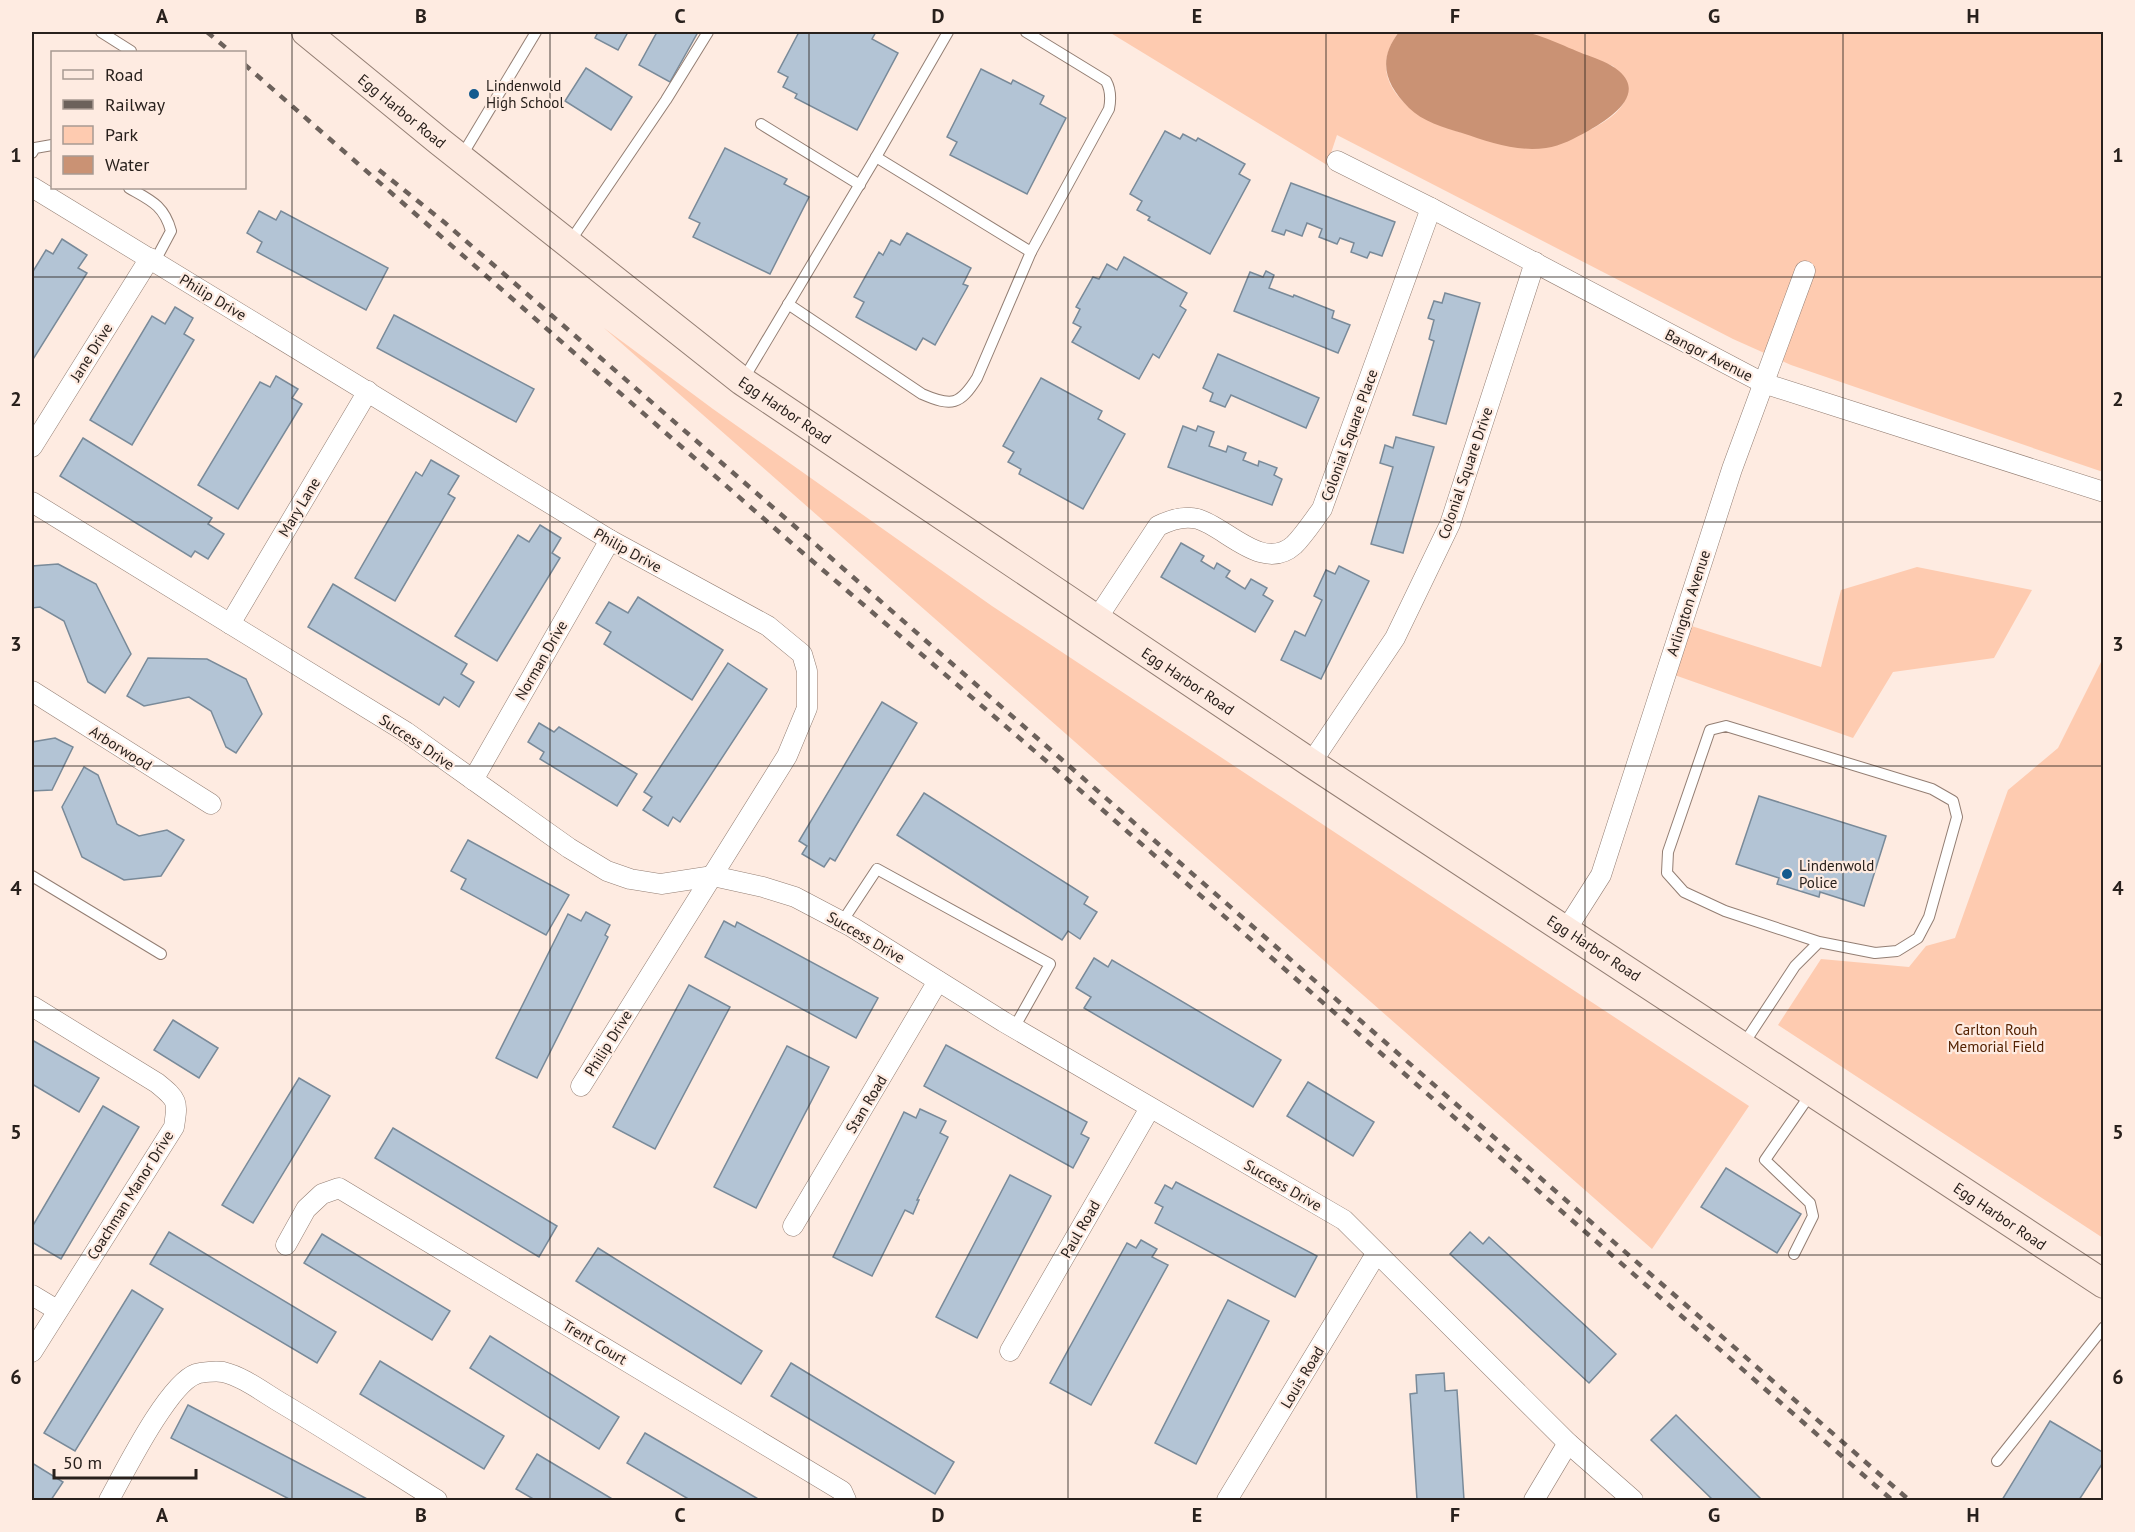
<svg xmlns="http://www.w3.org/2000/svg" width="2135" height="1532" font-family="'PT Sans',sans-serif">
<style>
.green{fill:#fecbb0}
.water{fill:#ca9274}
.building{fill:#b3c4d5;stroke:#798a99;stroke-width:1.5}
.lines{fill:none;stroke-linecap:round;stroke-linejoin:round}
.lane-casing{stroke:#937e73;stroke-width:12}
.street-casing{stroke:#937e73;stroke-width:21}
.secondary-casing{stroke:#937e73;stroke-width:30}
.lane{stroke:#fff;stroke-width:10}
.street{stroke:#fff;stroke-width:20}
.secondary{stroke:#fdeae0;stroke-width:28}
.rail{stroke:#6c615b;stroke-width:4.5;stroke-dasharray:8 8;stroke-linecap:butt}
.grid{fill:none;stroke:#28201c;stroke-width:1.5;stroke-opacity:0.55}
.poi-dot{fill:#135a8e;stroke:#feebe1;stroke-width:2}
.labels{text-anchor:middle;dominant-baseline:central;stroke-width:4.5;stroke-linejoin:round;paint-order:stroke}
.poi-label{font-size:15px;fill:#28201c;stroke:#feebe1;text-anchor:start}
.street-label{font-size:15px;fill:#28201c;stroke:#feebe1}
.park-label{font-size:15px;fill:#542100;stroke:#feebe1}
.neatline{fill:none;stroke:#28201c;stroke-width:2}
.grid-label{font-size:20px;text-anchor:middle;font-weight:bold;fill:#28201c}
</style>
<rect width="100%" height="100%" fill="#feebe1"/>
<!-- green -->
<g class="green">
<path d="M1109,32H1399C1360,84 1417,121 1463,133L1592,129C1609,119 1626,110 1628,88L1613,66L1525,32H2103V472L1791,365L1733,339L1337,135L1327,165Z"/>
<path d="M604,328L713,409L992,606L1749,1106L1652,1249Z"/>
<path d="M1917,567L2032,590L1994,658L1893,672L1853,738L1666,672L1682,623L1821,667L1841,590Z"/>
<path d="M2103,658V1238L1778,1025L1821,959L1909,967L1926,946L1955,938L2008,790L2058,748Z"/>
</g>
<!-- water -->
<path class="water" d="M1399,32C1440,31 1482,28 1522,32C1539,33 1570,49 1587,55C1597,59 1610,63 1619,71C1647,95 1608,120 1588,131C1575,138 1561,146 1546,148C1516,152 1489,142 1462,133C1444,128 1422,121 1409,108C1385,84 1377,60 1399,32Z"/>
<!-- building -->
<g class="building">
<path d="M598,32H628L618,50L595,38Z"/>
<path d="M657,32H698L670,82L639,65Z"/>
<path d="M799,32H876L872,39L898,53L857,130L795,98L797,94L783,87L788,77L778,72Z"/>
<path d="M586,68L632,97L611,130L565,101Z"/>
<path d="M981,69L1011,84L1013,80L1044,96L1040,104L1066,118L1027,194L950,155L957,142L947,137Z"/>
<path d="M1165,131L1180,139L1183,134L1196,141L1198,138L1245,164L1239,174L1250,180L1210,254L1148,220L1150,217L1137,210L1142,201L1130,194Z"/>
<path d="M725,148L787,179L784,184L809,197L770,274L693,237L700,223L689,218Z"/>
<path d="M1291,183L1395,222L1382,256L1370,252L1367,258L1351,252L1354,243L1340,238L1337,244L1319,237L1322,229L1307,223L1302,236L1286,230L1284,235L1272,231Z"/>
<path d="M259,211L276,220L281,211L388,268L366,310L257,252L262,242L247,233Z"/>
<path d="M907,233L971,268L963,284L968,286L935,345L923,338L916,350L856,317L864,302L854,297L879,252L883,255L891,240L900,245Z"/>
<path d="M62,239L87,255L78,268L87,273L32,361V273L46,250L53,254Z"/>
<path d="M1124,257L1187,293L1180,306L1186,310L1159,358L1153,354L1139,379L1072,342L1081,327L1073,323L1080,309L1076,307L1093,277L1099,279L1107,264L1117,270Z"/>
<path d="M1266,271L1274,275L1269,288L1293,297L1294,295L1334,311L1332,318L1350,325L1338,353L1234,311L1250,272L1263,277Z"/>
<path d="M1445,293L1480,303L1446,424L1413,415L1434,341L1429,339L1434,320L1428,318L1434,301L1442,303Z"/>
<path d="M175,307L193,318L184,334L194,340L132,445L90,420L152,316L165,324Z"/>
<path d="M394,315L534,389L516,422L377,348Z"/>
<path d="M1218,354L1319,398L1306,428L1231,395L1225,407L1210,401L1213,393L1203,388Z"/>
<path d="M276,376L298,389L292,398L302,404L238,509L198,485L260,382L270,387Z"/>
<path d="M1041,378L1102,411L1098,419L1125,434L1083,509L1019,474L1021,469L1008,462L1014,452L1003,446Z"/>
<path d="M1183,426L1196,431L1198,426L1214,432L1209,446L1226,452L1228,446L1246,453L1243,460L1258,466L1259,461L1277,468L1274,475L1282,479L1272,505L1168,467Z"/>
<path d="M1396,437L1434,447L1403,553L1371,544L1393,467L1380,463L1385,445L1393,448Z"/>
<path d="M83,438L212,518L208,524L224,534L208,559L195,551L191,557L60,476Z"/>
<path d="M431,460L459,476L448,494L455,498L395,601L355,578L416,472L422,476Z"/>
<path d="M540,525L561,538L552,553L560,558L497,661L455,636L518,535L529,542Z"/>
<path d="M1181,543L1204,556L1201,561L1214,569L1217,563L1230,571L1226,577L1245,589L1251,579L1267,588L1263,595L1273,601L1255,632L1161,577Z"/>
<path d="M58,564L96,584L131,654L105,693L88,682L64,621L40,607L32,608V566Z"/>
<path d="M1339,566L1369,581L1321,679L1281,660L1295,631L1305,636L1322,600L1314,596L1326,570L1335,574Z"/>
<path d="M333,584L467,664L461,674L474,682L459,707L444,697L439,705L308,627Z"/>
<path d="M638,597L723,650L692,700L604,644L611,632L596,623L609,602L628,613Z"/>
<path d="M148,658L207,659L246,679L262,714L236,753L226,747L211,711L189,697L144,706L127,696Z"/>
<path d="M728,663L767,689L680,822L673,817L668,826L643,810L652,797L644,792Z"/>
<path d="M882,702L917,723L835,861L830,858L824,867L802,854L807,846L799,841Z"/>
<path d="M539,723L554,732L559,727L637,774L617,806L540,759L544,752L528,742Z"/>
<path d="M55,738L73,747L52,790L32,791V742Z"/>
<path d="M84,767L98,775L117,824L139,836L167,830L184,840L161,876L124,880L82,857L62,807Z"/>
<path d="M924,793L1088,897L1084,904L1097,912L1080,939L1068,931L1062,940L897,835Z"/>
<path d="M1759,796L1886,836L1864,906L1820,892L1819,897L1777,884L1779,878L1736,864Z"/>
<path d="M468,840L569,895L546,935L461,889L466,879L451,871Z"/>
<path d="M586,912L610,925L605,935L608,937L537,1078L496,1058L568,914L581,921Z"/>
<path d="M724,921L735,927L737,922L878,998L856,1038L705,957Z"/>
<path d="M1094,958L1108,967L1112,960L1281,1060L1253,1107L1084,1008L1091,997L1076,988Z"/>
<path d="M689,985L730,1007L655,1149L613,1127Z"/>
<path d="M173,1020L218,1048L199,1078L154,1050Z"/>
<path d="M32,1040L99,1078L79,1112L32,1084Z"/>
<path d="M946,1045L1087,1122L1081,1134L1089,1138L1073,1168L924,1086Z"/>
<path d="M787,1046L829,1067L756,1208L714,1187Z"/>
<path d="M299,1078L330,1096L253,1223L222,1205Z"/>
<path d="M1308,1082L1374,1122L1353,1156L1287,1116Z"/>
<path d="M103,1106L139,1127L61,1259L32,1242V1227Z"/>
<path d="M920,1109L946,1121L940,1133L948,1137L917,1200H919L913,1214L905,1210L872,1276L833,1257L904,1112L916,1118Z"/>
<path d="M393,1128L557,1226L539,1257L375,1158Z"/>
<path d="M1726,1168L1801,1214L1777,1253L1701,1207Z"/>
<path d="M1010,1175L1051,1196L977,1338L936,1317Z"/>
<path d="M1176,1182L1317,1256L1295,1297L1155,1223L1163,1207L1155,1203L1165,1185L1172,1189Z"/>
<path d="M169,1232L336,1332L317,1363L150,1264Z"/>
<path d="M1470,1232L1483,1244L1489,1237L1616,1354L1589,1383L1450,1254Z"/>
<path d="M322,1234L450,1311L432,1340L304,1263Z"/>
<path d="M1141,1240L1157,1249L1152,1257L1168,1265L1091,1405L1050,1383L1127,1243L1136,1248Z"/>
<path d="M598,1248L762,1351L741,1384L576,1281Z"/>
<path d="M132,1290L163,1309L75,1451L44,1433Z"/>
<path d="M1228,1300L1269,1321L1196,1464L1155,1443Z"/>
<path d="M490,1336L619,1417L599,1449L470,1368Z"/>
<path d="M380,1361L504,1436L484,1469L360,1394Z"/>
<path d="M791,1363L954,1462L935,1494L771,1396Z"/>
<path d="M1444,1373L1445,1391L1457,1390L1464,1500H1417L1410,1394L1417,1393L1416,1375Z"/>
<path d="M188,1405L369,1500H291L171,1438Z"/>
<path d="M1676,1415L1762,1500H1713L1651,1440Z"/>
<path d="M2050,1421L2104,1453V1461L2079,1500H2002Z"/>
<path d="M645,1433L760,1500H690L627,1463Z"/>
<path d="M537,1454L614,1500H535L516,1489Z"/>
<path d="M32,1463L63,1482L51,1500H32Z"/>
</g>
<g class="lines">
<defs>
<g id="lane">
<path d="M101,32L131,51"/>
<path d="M761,124L860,185"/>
<path d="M32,153L35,148L52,145"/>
<path d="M461,157L536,32"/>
<path d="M876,157L1031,252"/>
<path d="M129,188C150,200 164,205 171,231L155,261"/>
<path d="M569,243L666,100L708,32"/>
<path d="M788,304L922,394C952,407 960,405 977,378L1031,252L1109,109C1111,99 1111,90 1106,81L1026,32"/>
<path d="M743,380L876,157L948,32"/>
<path d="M32,876L161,954"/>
<path d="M842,922L877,869L1050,964L1014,1028"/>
<path d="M1743,1045L1795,966L1819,942L1875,953L1897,951L1918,938L1929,917L1957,817L1953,801L1932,789L1726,726L1710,730L1668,852L1667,873L1684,892L1725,911L1819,942"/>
<path d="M1794,1254L1813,1216L1810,1203L1765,1160L1812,1092"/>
<path d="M1997,1461L2104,1327"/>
</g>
<g id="street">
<path d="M1337,161L1431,208L1763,383L2104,492"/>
<path d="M32,187L610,540L768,626L802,654L807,671V708L787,756L581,1086"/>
<path d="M32,447L150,258"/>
<path d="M32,502L406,732L569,848L607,871L630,879L661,884L713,876L763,887L795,897L852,927L1004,1022L1344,1220L1568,1443L1633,1500"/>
<path d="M1096,620L1158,526C1170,520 1184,515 1198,519C1226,527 1263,573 1294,545C1304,535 1313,521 1322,509L1431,208"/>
<path d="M230,624L368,391"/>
<path d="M32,691L211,804"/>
<path d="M1311,763L1395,638L1450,524L1535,262"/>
<path d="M473,780L610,540"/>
<path d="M1566,930L1601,875L1732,469L1805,271"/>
<path d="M32,1006L157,1083C178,1100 178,1101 174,1127L32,1352"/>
<path d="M793,1226L938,981"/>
<path d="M286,1245L306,1209L322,1194L339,1188L842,1491L846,1500"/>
<path d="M32,1295L57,1310"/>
<path d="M1010,1351L1150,1108"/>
<path d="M109,1500C124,1473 168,1384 196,1374C202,1372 216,1371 223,1372C244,1377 264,1393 283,1404C335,1435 386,1468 437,1500"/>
<path d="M1227,1500L1376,1254"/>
<path d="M1534,1500L1568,1443"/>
</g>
<path id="secondary" d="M306,32L439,141L742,381L1311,763L2104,1284"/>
</defs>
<!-- lane casing -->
<use href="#lane" class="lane-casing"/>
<!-- street casing -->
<use href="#street" class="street-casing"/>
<!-- secondary casing -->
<use href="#secondary" class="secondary-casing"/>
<!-- lane -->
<use href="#lane" class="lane"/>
<!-- street -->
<use href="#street" class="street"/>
<!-- secondary -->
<use href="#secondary" class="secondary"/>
<!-- rail -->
<g class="rail">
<path d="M207,32L231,52"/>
<path d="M244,64L803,553L1058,771L1892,1500"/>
<path d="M379,170L444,222L814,543L1909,1500"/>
</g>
</g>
<!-- grid -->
<path class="grid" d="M292,32V1500M550,32V1500M809,32V1500M1068,32V1500M1326,32V1500M1585,32V1500M1843,32V1500M32,277H2104M32,522H2104M32,766H2104M32,1010H2104M32,1255H2104"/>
<!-- markers -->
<g class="poi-dot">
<circle cx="474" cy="94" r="6"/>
<circle cx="1787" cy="874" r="6"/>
</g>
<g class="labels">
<!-- poi labels -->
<g class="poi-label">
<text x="486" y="85">Lindenwold<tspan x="486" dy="17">High School</tspan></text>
<text x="1799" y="865">Lindenwold<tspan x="1799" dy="17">Police</tspan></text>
</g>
<!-- street labels -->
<g class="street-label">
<text transform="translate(402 111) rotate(39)">Egg Harbor Road</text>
<text transform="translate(213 297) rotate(31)">Philip Drive</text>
<text transform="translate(91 352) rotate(-58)">Jane Drive</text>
<text transform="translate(1709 355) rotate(27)">Bangor Avenue</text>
<text transform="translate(785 410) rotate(34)">Egg Harbor Road</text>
<text transform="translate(1349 435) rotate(-70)">Colonial Square Place</text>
<text transform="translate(1465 473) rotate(-71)">Colonial Square Drive</text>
<text transform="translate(299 507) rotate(-59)">Mary Lane</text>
<text transform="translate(628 550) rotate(29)">Philip Drive</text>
<text transform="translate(1688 603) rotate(-72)">Arlington Avenue</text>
<text transform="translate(541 660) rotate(-60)">Norman Drive</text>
<text transform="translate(1188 681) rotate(34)">Egg Harbor Road</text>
<text transform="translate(417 742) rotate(34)">Success Drive</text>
<text transform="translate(121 748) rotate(32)">Arborwood</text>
<text transform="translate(866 937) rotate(30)">Success Drive</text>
<text transform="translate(1594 948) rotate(33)">Egg Harbor Road</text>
<text transform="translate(608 1043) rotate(-58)">Philip Drive</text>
<text transform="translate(866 1104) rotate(-59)">Stan Road</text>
<text transform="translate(1283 1185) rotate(30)">Success Drive</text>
<text transform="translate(130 1195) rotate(-58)">Coachman Manor Drive</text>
<text transform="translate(2000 1216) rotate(34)">Egg Harbor Road</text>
<text transform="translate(1080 1229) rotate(-60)">Paul Road</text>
<text transform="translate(595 1342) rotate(31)">Trent Court</text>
<text transform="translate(1302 1377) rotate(-59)">Louis Road</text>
</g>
<!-- park labels -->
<g class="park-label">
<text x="1996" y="1029">Carlton Rouh<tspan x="1996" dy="17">Memorial Field</tspan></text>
</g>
</g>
<!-- border -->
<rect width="2135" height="1532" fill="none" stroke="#feebe1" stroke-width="66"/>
<!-- legend -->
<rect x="51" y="51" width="195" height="138" fill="#feebe1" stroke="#a89a92" stroke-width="1.5"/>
<rect x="63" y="70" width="30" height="9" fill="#fdeae0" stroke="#a89a92" stroke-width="1.5"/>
<text x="105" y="81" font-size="18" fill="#28201c">Road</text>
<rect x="63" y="100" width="30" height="9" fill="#6c615b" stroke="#a89a92" stroke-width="1.5"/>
<text x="105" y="111" font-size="18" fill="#28201c">Railway</text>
<rect x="63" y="126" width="30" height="18" fill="#fecbb0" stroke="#a89a92" stroke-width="1.5"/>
<text x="105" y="141" font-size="18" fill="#28201c">Park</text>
<rect x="63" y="156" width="30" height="18" fill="#ca9274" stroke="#a89a92" stroke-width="1.5"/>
<text x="105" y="171" font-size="18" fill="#28201c">Water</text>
<!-- scale -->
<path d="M54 1469v9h142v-9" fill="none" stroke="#28201c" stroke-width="3"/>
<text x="63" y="1469" font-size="18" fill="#28201c" stroke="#feebe1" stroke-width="4.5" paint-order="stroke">50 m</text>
<rect x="33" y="33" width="2069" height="1466" class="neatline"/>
<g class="grid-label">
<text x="162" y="23">A</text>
<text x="421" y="23">B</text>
<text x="680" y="23">C</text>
<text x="938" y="23">D</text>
<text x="1197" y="23">E</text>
<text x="1455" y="23">F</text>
<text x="1714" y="23">G</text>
<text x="1973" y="23">H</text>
<text x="16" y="162">1</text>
<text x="2118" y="162">1</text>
<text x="16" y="406">2</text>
<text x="2118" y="406">2</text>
<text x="16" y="651">3</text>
<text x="2118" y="651">3</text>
<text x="16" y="895">4</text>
<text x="2118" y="895">4</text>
<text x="16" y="1139">5</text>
<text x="2118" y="1139">5</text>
<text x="16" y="1384">6</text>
<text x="2118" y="1384">6</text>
<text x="162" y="1522">A</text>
<text x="421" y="1522">B</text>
<text x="680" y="1522">C</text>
<text x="938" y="1522">D</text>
<text x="1197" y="1522">E</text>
<text x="1455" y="1522">F</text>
<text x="1714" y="1522">G</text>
<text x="1973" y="1522">H</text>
</g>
</svg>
